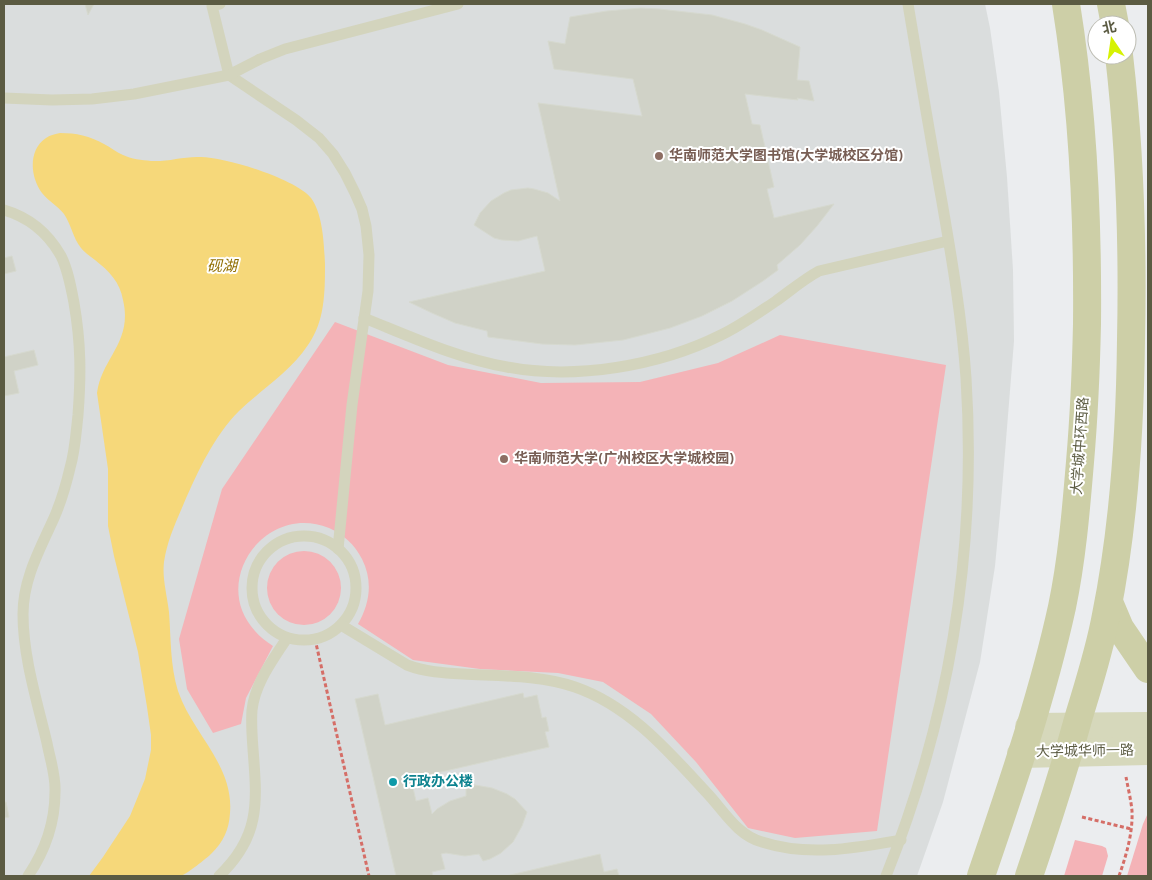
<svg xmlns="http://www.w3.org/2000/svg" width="1152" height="880" font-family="Overpass,'Noto Sans SC',sans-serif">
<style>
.education{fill:#dadddd}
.green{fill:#f4b3b7}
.water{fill:#f6d87a}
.building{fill:#d0d2c7;stroke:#d6d9cf}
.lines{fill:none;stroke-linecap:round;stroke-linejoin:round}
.path{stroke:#d56e67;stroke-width:3;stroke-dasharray:4 2.5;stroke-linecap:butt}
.lane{stroke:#d3d4bd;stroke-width:11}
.secondary{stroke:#d6d8bb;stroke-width:28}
.primary{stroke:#cdcfa7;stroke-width:28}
.education-dot{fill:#8d6e63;stroke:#fff;stroke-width:2}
.culture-dot{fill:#0f9aa8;stroke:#fff;stroke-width:2}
.labels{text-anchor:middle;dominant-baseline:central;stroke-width:4;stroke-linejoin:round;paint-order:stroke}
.education-label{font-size:14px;font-weight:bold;fill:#785e54;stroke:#fff;text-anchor:start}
.street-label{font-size:14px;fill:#5b5b42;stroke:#fff}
.culture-label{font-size:14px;font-weight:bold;fill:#0d838f;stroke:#fff;text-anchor:start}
.water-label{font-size:15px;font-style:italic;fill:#916f03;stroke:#fff}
</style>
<rect width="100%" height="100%" fill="#ebedef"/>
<!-- education -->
<path class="education" d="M4,4H985L990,28L999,92L1007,177L1013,270L1014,341L1001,502L995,566L980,662L943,802L917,876H4Z"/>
<!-- green -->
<g class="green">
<path d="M335,322L448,365L541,383L640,382L718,363L780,335L946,365L877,831L795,838L748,828L696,762L651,714L603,682L558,673L480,669L413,660L358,624C370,603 373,581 362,559C355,545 343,534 329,528C266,502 209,581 255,631C260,637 266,641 273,646L246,698L241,724L213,733L187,689L179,639L222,489Z"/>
<circle cx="304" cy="588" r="37"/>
<path d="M1148,813V876H1127L1143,824Z"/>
<path d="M1075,840L1102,846L1106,848L1108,856L1102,876H1064Z"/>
</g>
<!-- water -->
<path class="water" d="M60,133C76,133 90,136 104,144C110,147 116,152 123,155C131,159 142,160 151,161C168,162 184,156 201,157C225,157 296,179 311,198C323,214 324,244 325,264C325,292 325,321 308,345C290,372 262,389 239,411C214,436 198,471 184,503C176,522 167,541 164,562C162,578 167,595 169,612C171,638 170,665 178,691C192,733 234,765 230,813C229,830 223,842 212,853C207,858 186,875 180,876C173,878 164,876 157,876C134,876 112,876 89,876L103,857L130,816L145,779L151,750V735L147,707L138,652L114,556L108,526V469L97,393C102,357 133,342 123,300C120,282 109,271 95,260C90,256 85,253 81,248C73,238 71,224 64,214C58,206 48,201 42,193C30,177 28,150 46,138C50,135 56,134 60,133Z"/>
<!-- building -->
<g class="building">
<path d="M85,4H94L88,15Z"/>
<path d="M641,8L659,9L712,15L745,24L762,30L800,47L797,80L809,81L814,101L797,98L798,100L745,94L752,124L760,125L774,187L767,189L774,218L834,204L817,226L800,245L777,265L778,270L763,281L732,301L702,316L670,328L623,340L575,345L542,344L488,337L487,331L455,323L432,313L409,302L545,271L537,236L518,241L502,240L494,238L474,225L480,213L491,201L504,193L511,190L528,188L534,189L548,193L560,201L538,103L642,116L633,79L554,69L548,41L565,44L570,17L607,11Z"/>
<path d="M12,256L16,271L4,274V258Z"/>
<path d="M34,350L38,365L14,371L19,393L4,396V357Z"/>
<path d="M523,693L524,698L537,695L542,718L546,717L549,731L545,732L549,747L411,779L416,801L428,798L432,814L437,809L450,801L466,796V786L475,785L492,788L507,794L515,799L527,812L522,826L513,842L501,853L490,859L483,861L479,854L465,856L446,853L441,854L445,869L432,872L433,876H396L355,699L378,694L385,725Z"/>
<path d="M4,802H6L9,817L4,818Z"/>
<path d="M600,854L604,872L617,869L619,876H506Z"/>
</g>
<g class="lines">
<!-- path -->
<g class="path">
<path d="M315,639L369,876"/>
<path d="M1082,817L1131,829"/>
<path d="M1119,876C1126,856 1133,833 1132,811C1131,800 1128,788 1126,777"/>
</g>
<!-- lane -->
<g class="lane">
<path d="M220,4L212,6L229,75L296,120L319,138L333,154L345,173L355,193L362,209L366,226L369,255L368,291L352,405L338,549"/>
<path d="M4,98L52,100L92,99L134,94L229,75L260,59L285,49L458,4"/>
<path d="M4,210C28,217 48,233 61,256C68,270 71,287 74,303C81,343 81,375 78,415C76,433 75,451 70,468C66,485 61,502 54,518C40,549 23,579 23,614C23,657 37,701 47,743C50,759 56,776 55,792C55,823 45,851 28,876"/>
<path d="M364,318C409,336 459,359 507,367C575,380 659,366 721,335C740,326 758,313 776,301C790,291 804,279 819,271L948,241"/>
<circle cx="304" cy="588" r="52"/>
<path d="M341,625L407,665C425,672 444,673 463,674C500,676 540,675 575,687C630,706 669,752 707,793C724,811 737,835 762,842C808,857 855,848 901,840"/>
<path d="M219,876C261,836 257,802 253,749C252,736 251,723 252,710C255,683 273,660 287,638"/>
<path d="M886,876C950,716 977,550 966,378C962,319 952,260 942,202C930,136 919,70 908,4"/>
</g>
<!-- secondary -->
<g class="secondary">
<path d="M1029,727L1148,726"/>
<path d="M1021,754L1148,751"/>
</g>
<!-- primary -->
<g class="primary">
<path d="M1111,4L1115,25"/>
<path d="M1109,602L1120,628L1148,669"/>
<path d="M981,876C1011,788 1042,698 1062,607C1072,559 1076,510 1080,462C1084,416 1086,370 1087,324C1088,217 1083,109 1066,4"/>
<path d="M1029,876C1047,823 1064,770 1079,716C1089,683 1100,649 1106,615C1124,526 1130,431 1131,340C1133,244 1130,150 1119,55"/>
</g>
</g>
<!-- markers -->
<g class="education-dot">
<circle cx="659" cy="156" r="5"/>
<circle cx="504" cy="459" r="5"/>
</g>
<circle class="culture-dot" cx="393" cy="782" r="5"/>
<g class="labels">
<!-- education labels -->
<g class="education-label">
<text x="669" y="156">华南师范大学图书馆(大学城校区分馆)</text>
<text x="514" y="459">华南师范大学(广州校区大学城校园)</text>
</g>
<!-- street labels -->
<g class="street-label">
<text transform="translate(1081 446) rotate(-86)">大学城中环西路</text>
<text transform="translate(1085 752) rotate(-1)">大学城华师一路</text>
</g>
<!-- culture labels -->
<g class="culture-label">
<text x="403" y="782">行政办公楼</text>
</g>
<!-- water labels -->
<g class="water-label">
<text x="222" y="267">砚湖</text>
</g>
</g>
<!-- border -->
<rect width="1152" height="880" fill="none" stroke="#5b5b42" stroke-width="10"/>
<!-- north arrow -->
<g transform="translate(1112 40) rotate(347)"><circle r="24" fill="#ffffff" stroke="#bdbdb3"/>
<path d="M0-4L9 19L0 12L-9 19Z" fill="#d6f203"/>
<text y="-8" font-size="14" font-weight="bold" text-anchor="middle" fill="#5b5b42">北</text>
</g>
</svg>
